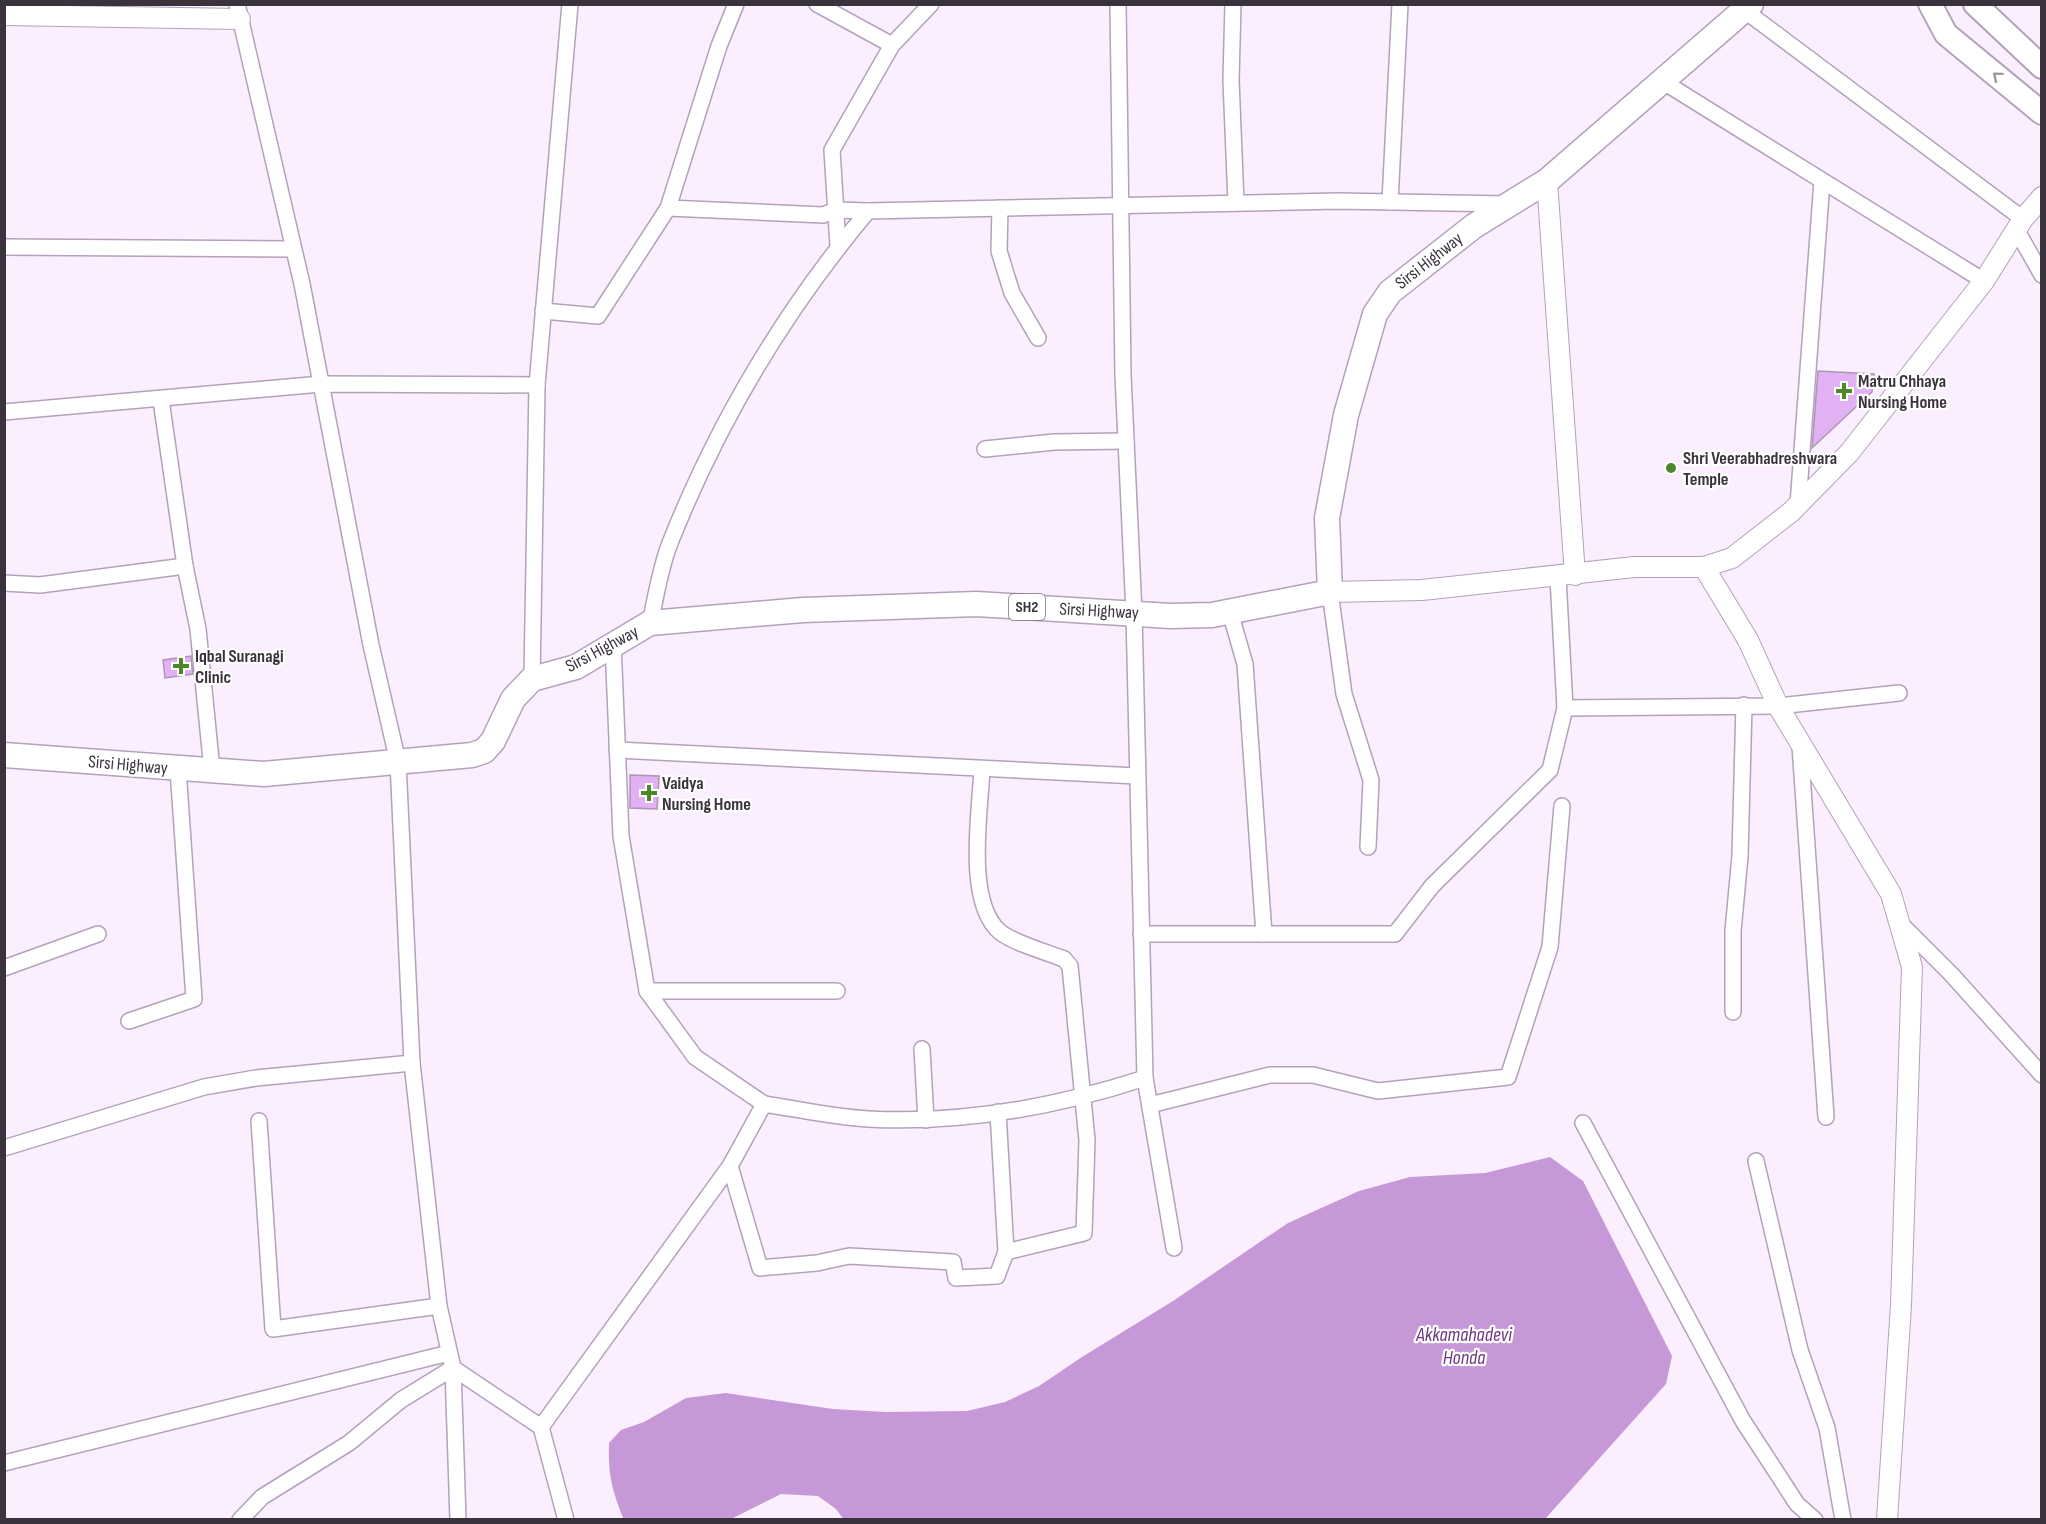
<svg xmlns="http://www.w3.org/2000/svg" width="2046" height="1524" font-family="'Sofia Sans Condensed',sans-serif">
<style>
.water{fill:#c798d8}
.building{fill:#e1b1f3;stroke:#ab97b2;stroke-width:1.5}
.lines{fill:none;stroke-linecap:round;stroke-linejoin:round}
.minor-casing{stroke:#b5a1bc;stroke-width:18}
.tertiary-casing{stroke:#b5a1bc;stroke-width:22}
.secondary-casing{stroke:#b5a1bc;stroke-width:26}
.primary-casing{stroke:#b5a1bc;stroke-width:27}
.minor{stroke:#fff;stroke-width:15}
.tertiary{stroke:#fff;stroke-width:20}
.secondary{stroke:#fff;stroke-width:22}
.primary{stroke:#fff;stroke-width:24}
.oneway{stroke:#9c989e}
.poi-dot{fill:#4a8828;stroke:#fff;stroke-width:2}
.labels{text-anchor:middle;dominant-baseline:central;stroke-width:4.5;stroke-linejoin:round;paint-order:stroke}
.shield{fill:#fff;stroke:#757077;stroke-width:1.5}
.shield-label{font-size:16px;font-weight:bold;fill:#3a323d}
.street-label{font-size:18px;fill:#3a323d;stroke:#fff}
.poi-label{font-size:18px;font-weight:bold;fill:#3a323d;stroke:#fff;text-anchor:start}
.water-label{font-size:20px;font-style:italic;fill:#6f3682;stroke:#fff}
</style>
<rect width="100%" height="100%" fill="#faeeff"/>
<!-- water -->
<path class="water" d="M1550,1157L1583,1181L1672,1356L1666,1384L1545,1519L844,1520L836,1509L818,1496L781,1494L731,1519L624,1520C612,1490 608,1475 609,1443L621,1430L644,1422L686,1398L726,1393L833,1409L885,1412L967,1411L1005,1402L1039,1386L1082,1357L1173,1301L1288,1223L1359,1191L1410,1177L1485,1173Z"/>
<!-- building -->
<g class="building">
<path d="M1818,371L1874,374L1872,392L1812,448Z"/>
<path d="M191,656L193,674L165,678L163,660Z"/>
<path d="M630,775L659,776L657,809L630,808Z"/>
</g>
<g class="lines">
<defs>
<g id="minor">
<path d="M237,4L302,284L371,645L398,762L412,1063L439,1306L453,1368L541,1427L566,1520"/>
<path d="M817,4L892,45"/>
<path d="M1233,4L1231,80L1236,203"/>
<path d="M1744,10L2023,219"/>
<path d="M1662,81L1984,281"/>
<path d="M1390,202L1400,4"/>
<path d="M668,208L719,46L736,4"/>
<path d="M1000,208L999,251L1012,293L1038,338"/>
<path d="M2016,229L2042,275"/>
<path d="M838,246L832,150L892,45L931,4"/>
<path d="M4,247L293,249"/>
<path d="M543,311L598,316L668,208L823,215L836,210L868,211"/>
<path d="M161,400L185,566L198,629L212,770"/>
<path d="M4,412L321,384L537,385"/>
<path d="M985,449L1054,442L1126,441"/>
<path d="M1798,505L1822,181"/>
<path d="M4,583L40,585L185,566"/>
<path d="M1330,592L1344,694L1371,780L1368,847"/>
<path d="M1230,612L1245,664L1264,934"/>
<path d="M650,623C656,597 660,568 670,543C718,422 785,310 868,211L1337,201L1507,204"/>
<path d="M613,643L621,836L647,991L695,1057L764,1104"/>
<path d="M532,679L537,385L570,4"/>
<path d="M1565,708L1778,706L1899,693"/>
<path d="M1800,746L1826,1117"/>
<path d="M617,750L1137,776"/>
<path d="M982,769C980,812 965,902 1000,932C1014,943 1046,952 1064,959L1070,966L1087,1140L1084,1233L1006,1252"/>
<path d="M1900,923L1952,975L2042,1075"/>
<path d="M1141,934H1395L1432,886L1550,770L1565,708L1558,577"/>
<path d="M4,968L98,934"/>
<path d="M647,991H837"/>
<path d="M1733,1012V931L1740,856L1744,705"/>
<path d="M129,1021L194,999L178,769"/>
<path d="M922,1049L926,1120"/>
<path d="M1145,1078L1174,1248"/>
<path d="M1150,1105L1270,1075H1313L1378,1091L1508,1077L1550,947L1562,806"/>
<path d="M259,1121L273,1329L439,1306"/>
<path d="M1583,1123L1743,1421L1797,1504L1815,1520"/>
<path d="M4,1148L204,1087L256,1078L412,1063"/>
<path d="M1756,1161L1800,1350L1827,1428L1843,1520"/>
<path d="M730,1166L760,1268L817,1263L849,1256L953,1262L956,1278L997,1276L1006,1252L998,1112"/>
<path d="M453,1368L458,1520"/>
<path d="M541,1427L730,1166L764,1104C798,1109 833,1117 868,1119C962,1124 1056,1107 1145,1078L1134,613L1123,375L1118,4"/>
<path d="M4,1463L449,1353"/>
<path d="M240,1520L262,1497L349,1443L401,1400L453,1368"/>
</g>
<g id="tertiary">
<path d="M4,15L240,19"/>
<path d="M1547,181L1575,575"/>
<path d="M1704,567L1748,640L1778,706L1891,894L1912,967L1901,1305L1887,1520"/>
<path d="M1330,592L1422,590L1634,567H1704L1732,558L1791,512L1849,453L1984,281L2023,219L2042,197"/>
</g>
<g id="secondary">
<path d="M1930,4L1946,34L2042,113"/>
<path d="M1975,4L2042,67"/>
</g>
<path id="primary" d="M4,755L264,774L472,755L484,751L493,741L513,699L532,679L576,667L650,623L803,610L976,604L1170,616L1212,615L1330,592L1327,518L1346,415L1375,314L1390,292L1474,226L1547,181L1751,4"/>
</defs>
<!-- minor casing -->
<use href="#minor" class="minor-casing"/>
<!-- tertiary casing -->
<use href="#tertiary" class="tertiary-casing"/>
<!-- secondary casing -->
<use href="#secondary" class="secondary-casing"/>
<!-- primary casing -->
<use href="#primary" class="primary-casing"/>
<!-- minor -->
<use href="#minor" class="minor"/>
<!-- tertiary -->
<use href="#tertiary" class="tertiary"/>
<!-- secondary -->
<use href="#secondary" class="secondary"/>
<!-- primary -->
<use href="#primary" class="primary"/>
</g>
<!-- one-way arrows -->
<defs><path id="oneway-chevron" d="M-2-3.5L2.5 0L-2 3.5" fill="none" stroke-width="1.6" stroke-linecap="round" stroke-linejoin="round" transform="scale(1.5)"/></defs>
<use class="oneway" href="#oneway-chevron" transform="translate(1997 76) rotate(-140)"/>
<!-- markers -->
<g class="poi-dot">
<path d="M1841 382h6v6h6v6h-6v6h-6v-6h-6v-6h6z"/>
<circle cx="1671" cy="468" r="6"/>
<path d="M178 657h6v6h6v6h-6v6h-6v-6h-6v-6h6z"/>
<path d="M646 784h6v6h6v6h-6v6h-6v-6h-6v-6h6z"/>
</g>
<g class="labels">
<!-- shield labels -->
<rect class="shield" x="1009" y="594" width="36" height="26" rx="4.5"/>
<g class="shield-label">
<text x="1027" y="607">SH2</text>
</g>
<!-- street labels -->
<g class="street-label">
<text transform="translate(1429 261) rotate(-38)">Sirsi Highway</text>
<text transform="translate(1099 611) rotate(3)">Sirsi Highway</text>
<text transform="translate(602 649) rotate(-28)">Sirsi Highway</text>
<text transform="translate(128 765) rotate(5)">Sirsi Highway</text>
</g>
<!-- poi labels -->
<g class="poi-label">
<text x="1858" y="381">Matru Chhaya<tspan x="1858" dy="21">Nursing Home</tspan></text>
<text x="1683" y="458">Shri Veerabhadreshwara<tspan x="1683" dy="21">Temple</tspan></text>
<text x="195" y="656">Iqbal Suranagi<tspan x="195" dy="21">Clinic</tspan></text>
<text x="662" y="783">Vaidya<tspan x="662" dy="21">Nursing Home</tspan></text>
</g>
<!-- water labels -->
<g class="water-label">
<text x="1464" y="1335">Akkamahadevi<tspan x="1464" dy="23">Honda</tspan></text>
</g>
</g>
<!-- border -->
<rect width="2046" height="1524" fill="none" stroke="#3a323d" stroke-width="12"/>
</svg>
